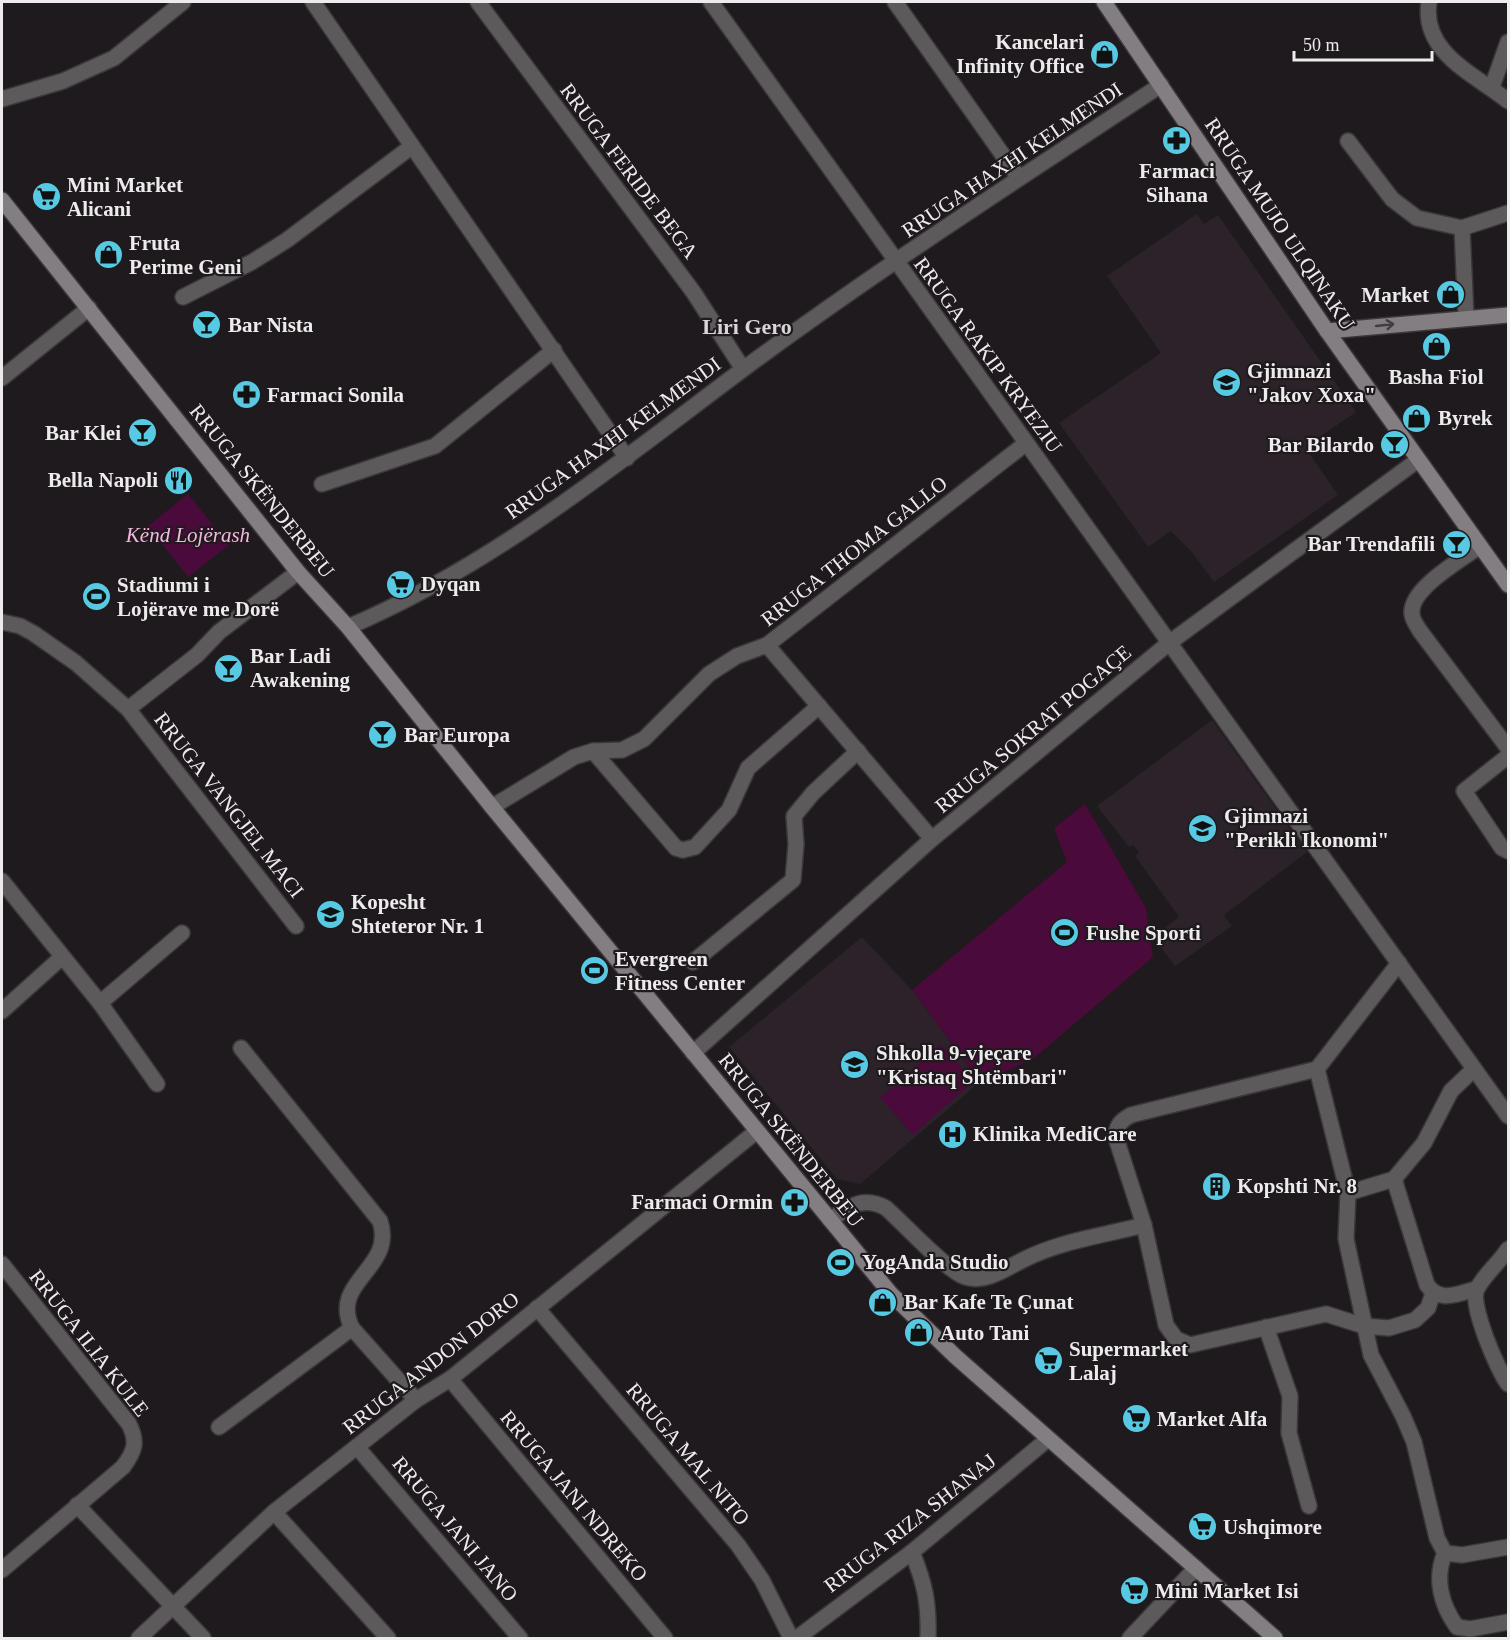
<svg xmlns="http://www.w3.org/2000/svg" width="1510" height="1640" font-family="Georgia,serif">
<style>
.built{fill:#2c2229}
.green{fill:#4a0b3b}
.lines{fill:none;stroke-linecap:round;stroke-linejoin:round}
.street-casing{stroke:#3c373a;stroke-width:18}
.secondary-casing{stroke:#3c373a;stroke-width:18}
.street{stroke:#5d5a5c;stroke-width:15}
.secondary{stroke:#827e81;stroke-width:15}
.oneway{stroke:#423d40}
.labels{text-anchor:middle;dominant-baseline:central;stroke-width:4.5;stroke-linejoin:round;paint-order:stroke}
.poi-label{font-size:21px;font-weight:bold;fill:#eeebed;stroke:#1f1a1d;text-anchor:start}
.street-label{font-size:21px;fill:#eeebed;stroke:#1f1a1d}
.park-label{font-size:21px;font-style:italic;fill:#f4b8e0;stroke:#1f1a1d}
.neighbourhood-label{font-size:22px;font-weight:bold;fill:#dbd4d8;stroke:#1f1a1d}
</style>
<rect width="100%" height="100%" fill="#1f1a1d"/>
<!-- built -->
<g class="built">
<path d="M1197,214L1204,224L1218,215L1356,412L1305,447L1338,495L1214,582L1191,551L1171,531L1148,547L1059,423L1161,353L1107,276Z"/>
<path d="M1212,720L1307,852L1224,915L1232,926L1175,966L1153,937L1179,917L1135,856L1139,853L1133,845L1129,847L1097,806Z"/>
<path d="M862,937L912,990L980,1082L860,1184L837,1179L729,1047Z"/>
</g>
<!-- green -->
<g class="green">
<path d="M188,494L229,545L188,577L148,526Z"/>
<path d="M1085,804L1146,908L1153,957L1034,1058L981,1083L912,990L1067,862L1054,828Z"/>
<path d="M941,1044L974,1081L913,1135L880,1098Z"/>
</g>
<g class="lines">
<defs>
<g id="street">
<path d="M313,2L627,458"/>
<path d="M478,2L694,293L743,369"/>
<path d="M711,2L1508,1116"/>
<path d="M895,2L1019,178"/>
<path d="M1429,2C1421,53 1476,75 1508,101"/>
<path d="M1492,87L1508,42"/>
<path d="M2,99L63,81L114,58L183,2"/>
<path d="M1348,141L1392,199L1417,218L1462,228L1466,317"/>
<path d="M1462,228L1508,213"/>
<path d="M183,297L252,262L287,240L411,147"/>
<path d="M2,378L89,308"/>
<path d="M322,484L435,446L554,350"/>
<path d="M1480,546C1461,560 1409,589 1412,614C1412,619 1417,626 1420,631L1508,748"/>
<path d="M2,622L20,626L33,633L76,663L128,709L296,926"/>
<path d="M348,627C494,565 616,464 742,370C877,270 1020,178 1161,85"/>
<path d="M767,645L932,839"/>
<path d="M128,709L197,655L219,632L298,572"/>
<path d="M593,751L676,848L683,850L695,847L729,810L748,768L819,706"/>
<path d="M1508,756L1464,791L1502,848L1508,851"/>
<path d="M492,807L574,757L593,751L622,750L644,739L709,674L737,656L767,645L1025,444"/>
<path d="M2,881L100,1003L182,933"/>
<path d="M693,962L793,880L796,844L794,816L813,793L858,751"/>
<path d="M100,1003L157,1084"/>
<path d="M2,1011L62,957"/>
<path d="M241,1048L380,1221C396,1269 329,1281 352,1328L416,1400"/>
<path d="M693,1053L932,839L1169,643L1418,460"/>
<path d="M1317,1069L1131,1115C1120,1121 1116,1126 1116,1138L1144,1225L1166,1325L1176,1339L1190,1345L1326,1314L1364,1326L1389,1328L1415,1320L1428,1308L1433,1293"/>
<path d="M1317,1069L1348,1193L1346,1239L1371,1355L1403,1416L1414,1442L1437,1538L1445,1553L1462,1555L1508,1547"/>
<path d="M1317,1069L1399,963"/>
<path d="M1394,1179L1427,1285C1440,1303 1457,1294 1476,1289"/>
<path d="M1348,1193L1394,1179L1424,1143L1451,1091L1474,1069"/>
<path d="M830,1220C849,1207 863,1195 886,1208C903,1223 947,1271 965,1277C986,1284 1008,1267 1025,1259C1061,1241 1105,1235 1144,1225"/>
<path d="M1508,1249C1499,1263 1484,1275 1477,1289C1469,1304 1498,1371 1508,1384"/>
<path d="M2,1264L129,1424C138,1442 135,1451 123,1467L2,1570"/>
<path d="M537,1308L738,1545L762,1580L791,1638"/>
<path d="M1266,1327L1290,1396L1289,1433L1309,1506"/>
<path d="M450,1379L665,1638"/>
<path d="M219,1427L352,1328"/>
<path d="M357,1447L520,1638"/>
<path d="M77,1505L203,1638"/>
<path d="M274,1512L388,1638"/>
<path d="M912,1552C925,1584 929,1603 928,1638"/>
<path d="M1445,1553C1434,1578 1441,1605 1457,1627L1470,1629L1508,1622"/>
<path d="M139,1638L274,1512L416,1400L450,1379L757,1131"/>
<path d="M797,1638L912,1552L1048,1439"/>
<path d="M1130,1638L1196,1568"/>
</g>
<g id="secondary">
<path d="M1104,2L1327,331L1508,585"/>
<path d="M2,200L298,572L348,627L492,807L891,1294L955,1356L1275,1638"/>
<path d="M1327,331L1508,315"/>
</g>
</defs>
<!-- street casing -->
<use href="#street" class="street-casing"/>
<!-- secondary casing -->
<use href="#secondary" class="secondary-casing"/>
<!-- street -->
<use href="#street" class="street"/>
<!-- secondary -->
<use href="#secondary" class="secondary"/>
</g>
<!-- one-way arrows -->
<defs><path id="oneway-shaft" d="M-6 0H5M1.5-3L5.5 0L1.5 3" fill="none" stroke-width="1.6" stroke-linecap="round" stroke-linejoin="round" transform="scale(1.5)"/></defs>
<use class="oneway" href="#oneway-shaft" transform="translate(1385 325) rotate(-6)"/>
<!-- icons -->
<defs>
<symbol id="shop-disc" viewBox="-11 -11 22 22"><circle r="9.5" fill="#57c9e2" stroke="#1f1a1d"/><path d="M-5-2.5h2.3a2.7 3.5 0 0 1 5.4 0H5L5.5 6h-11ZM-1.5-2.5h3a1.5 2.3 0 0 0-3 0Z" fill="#111"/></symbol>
<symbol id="pharmacy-disc" viewBox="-11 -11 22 22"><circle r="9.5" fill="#57c9e2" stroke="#1f1a1d"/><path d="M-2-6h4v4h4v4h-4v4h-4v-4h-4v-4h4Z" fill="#111"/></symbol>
<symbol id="supermarket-disc" viewBox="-11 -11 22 22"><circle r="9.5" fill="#57c9e2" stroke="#1f1a1d"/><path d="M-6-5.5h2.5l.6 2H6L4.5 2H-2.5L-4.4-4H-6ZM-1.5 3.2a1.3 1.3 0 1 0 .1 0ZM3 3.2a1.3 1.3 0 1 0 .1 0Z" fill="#111"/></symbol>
<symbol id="bar-disc" viewBox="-11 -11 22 22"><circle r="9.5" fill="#57c9e2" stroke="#1f1a1d"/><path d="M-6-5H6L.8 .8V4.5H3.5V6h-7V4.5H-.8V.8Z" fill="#111"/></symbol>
<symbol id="school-disc" viewBox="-11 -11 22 22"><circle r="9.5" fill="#57c9e2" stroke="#1f1a1d"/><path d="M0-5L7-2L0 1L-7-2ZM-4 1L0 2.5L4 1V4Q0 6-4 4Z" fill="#111"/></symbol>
<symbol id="restaurant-disc" viewBox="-11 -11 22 22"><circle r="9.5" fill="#57c9e2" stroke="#1f1a1d"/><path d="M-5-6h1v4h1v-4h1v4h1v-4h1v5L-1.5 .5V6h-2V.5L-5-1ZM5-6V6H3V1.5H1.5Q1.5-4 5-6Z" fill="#111"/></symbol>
<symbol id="stadium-disc" viewBox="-11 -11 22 22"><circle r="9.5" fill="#57c9e2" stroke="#1f1a1d"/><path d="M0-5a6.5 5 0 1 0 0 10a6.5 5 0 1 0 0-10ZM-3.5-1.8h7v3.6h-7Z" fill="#111"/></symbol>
<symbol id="hospital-disc" viewBox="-11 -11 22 22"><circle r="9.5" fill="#57c9e2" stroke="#1f1a1d"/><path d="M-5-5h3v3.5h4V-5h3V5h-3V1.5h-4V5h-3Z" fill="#111"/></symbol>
<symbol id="building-disc" viewBox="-11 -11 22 22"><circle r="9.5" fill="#57c9e2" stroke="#1f1a1d"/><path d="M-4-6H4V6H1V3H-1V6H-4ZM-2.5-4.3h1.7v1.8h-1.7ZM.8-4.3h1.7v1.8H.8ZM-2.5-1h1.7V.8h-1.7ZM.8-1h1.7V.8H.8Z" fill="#111"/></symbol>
</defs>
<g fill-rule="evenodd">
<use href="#shop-disc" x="1088" y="38" width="33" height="33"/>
<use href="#pharmacy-disc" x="1160" y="124" width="33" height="33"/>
<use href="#supermarket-disc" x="30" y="180" width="33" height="33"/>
<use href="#shop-disc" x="92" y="238" width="33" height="33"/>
<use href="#shop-disc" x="1434" y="278" width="33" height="33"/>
<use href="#bar-disc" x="190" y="308" width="33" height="33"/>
<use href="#shop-disc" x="1420" y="330" width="33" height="33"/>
<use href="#school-disc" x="1210" y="366" width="33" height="33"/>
<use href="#pharmacy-disc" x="230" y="378" width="33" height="33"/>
<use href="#shop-disc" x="1400" y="402" width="33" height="33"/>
<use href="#bar-disc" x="126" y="416" width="33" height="33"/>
<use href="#bar-disc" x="1378" y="428" width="33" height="33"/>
<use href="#restaurant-disc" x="162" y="464" width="33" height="33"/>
<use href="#bar-disc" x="1440" y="528" width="33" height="33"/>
<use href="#supermarket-disc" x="384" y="568" width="33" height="33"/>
<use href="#stadium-disc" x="80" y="580" width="33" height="33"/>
<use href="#bar-disc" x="212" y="652" width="33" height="33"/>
<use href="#bar-disc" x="366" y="718" width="33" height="33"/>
<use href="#school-disc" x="1186" y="812" width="33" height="33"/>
<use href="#school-disc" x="314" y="898" width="33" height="33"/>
<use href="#stadium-disc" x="1048" y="916" width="33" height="33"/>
<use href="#stadium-disc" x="578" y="954" width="33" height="33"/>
<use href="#school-disc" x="838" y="1048" width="33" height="33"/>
<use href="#hospital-disc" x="936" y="1118" width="33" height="33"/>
<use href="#building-disc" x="1200" y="1170" width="33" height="33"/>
<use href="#pharmacy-disc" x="778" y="1186" width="33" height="33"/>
<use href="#stadium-disc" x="824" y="1246" width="33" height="33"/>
<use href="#shop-disc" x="866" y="1286" width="33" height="33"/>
<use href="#shop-disc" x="902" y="1316" width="33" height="33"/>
<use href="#supermarket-disc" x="1032" y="1344" width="33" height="33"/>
<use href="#supermarket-disc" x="1120" y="1402" width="33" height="33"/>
<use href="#supermarket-disc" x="1186" y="1510" width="33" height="33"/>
<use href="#supermarket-disc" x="1118" y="1574" width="33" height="33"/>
</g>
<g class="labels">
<!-- poi labels -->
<g class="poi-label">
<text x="1084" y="42" text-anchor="end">Kancelari<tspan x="1084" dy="24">Infinity Office</tspan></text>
<text x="1177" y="171" text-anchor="middle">Farmaci<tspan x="1177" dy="24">Sihana</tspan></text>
<text x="67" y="185">Mini Market<tspan x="67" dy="24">Alicani</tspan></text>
<text x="129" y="243">Fruta<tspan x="129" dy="24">Perime Geni</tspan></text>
<text x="1429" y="295" text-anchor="end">Market</text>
<text x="228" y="325">Bar Nista</text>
<text x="1247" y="371">Gjimnazi<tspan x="1247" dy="24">"Jakov Xoxa"</tspan></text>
<text x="1436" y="377" text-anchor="middle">Basha Fiol</text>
<text x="267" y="395">Farmaci Sonila</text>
<text x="1438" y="418">Byrek</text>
<text x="121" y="433" text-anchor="end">Bar Klei</text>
<text x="1374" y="445" text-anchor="end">Bar Bilardo</text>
<text x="158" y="480" text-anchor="end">Bella Napoli</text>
<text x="1435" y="544" text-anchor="end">Bar Trendafili</text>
<text x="421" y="584">Dyqan</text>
<text x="117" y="585">Stadiumi i<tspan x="117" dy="24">Lojërave me Dorë</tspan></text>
<text x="250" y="656">Bar Ladi<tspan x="250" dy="24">Awakening</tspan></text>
<text x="404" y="735">Bar Europa</text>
<text x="1224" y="816">Gjimnazi<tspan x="1224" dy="24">"Perikli Ikonomi"</tspan></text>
<text x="351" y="902">Kopesht<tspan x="351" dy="24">Shteteror Nr. 1</tspan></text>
<text x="1086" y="933">Fushe Sporti</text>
<text x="615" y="959">Evergreen<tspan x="615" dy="24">Fitness Center</tspan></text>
<text x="876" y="1053">Shkolla 9-vjeçare<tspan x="876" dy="24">"Kristaq Shtëmbari"</tspan></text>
<text x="973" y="1134">Klinika MediCare</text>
<text x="1237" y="1186">Kopshti Nr. 8</text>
<text x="773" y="1202" text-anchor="end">Farmaci Ormin</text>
<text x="862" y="1262">YogAnda Studio</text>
<text x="904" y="1302">Bar Kafe Te Çunat</text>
<text x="940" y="1333">Auto Tani</text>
<text x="1069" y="1349">Supermarket<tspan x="1069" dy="24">Lalaj</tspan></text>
<text x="1157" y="1419">Market Alfa</text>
<text x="1223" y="1527">Ushqimore</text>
<text x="1155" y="1591">Mini Market Isi</text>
</g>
<!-- street labels -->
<g class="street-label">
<text transform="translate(1012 160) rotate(-34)">RRUGA HAXHI KELMENDI</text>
<text transform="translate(629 171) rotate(53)">RRUGA FERIDE BEGA</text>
<text transform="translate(1280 224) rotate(56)">RRUGA MUJO ULQINAKU</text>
<text transform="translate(988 355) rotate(54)">RRUGA RAKIP KRYEZIU</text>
<text transform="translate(613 438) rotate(-36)">RRUGA HAXHI KELMENDI</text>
<text transform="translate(262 491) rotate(51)">RRUGA SKËNDERBEU</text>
<text transform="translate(854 551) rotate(-38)">RRUGA THOMA GALLO</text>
<text transform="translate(1033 729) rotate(-40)">RRUGA SOKRAT POGAÇE</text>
<text transform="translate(229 805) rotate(52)">RRUGA VANGJEL MACI</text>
<text transform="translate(791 1140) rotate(51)">RRUGA SKËNDERBEU</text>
<text transform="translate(89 1343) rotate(52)">RRUGA ILIA KULE</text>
<text transform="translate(431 1363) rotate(-38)">RRUGA ANDON DORO</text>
<text transform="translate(688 1454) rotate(50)">RRUGA MAL NITO</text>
<text transform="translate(574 1496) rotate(50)">RRUGA JANI NDREKO</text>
<text transform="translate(910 1523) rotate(-38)">RRUGA RIZA SHANAJ</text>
<text transform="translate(455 1529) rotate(50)">RRUGA JANI JANO</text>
</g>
<!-- park labels -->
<g class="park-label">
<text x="188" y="535">Kënd Lojërash</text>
</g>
<!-- neighbourhood labels -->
<g class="neighbourhood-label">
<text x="747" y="326">Liri Gero</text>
</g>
</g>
<!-- border -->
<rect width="1510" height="1640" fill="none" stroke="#eeebed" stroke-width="6"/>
<!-- scale -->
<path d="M1294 51v9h138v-9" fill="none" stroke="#eeebed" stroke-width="3"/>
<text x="1303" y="51" font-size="18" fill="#eeebed" stroke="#1f1a1d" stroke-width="4.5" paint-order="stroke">50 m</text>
</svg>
